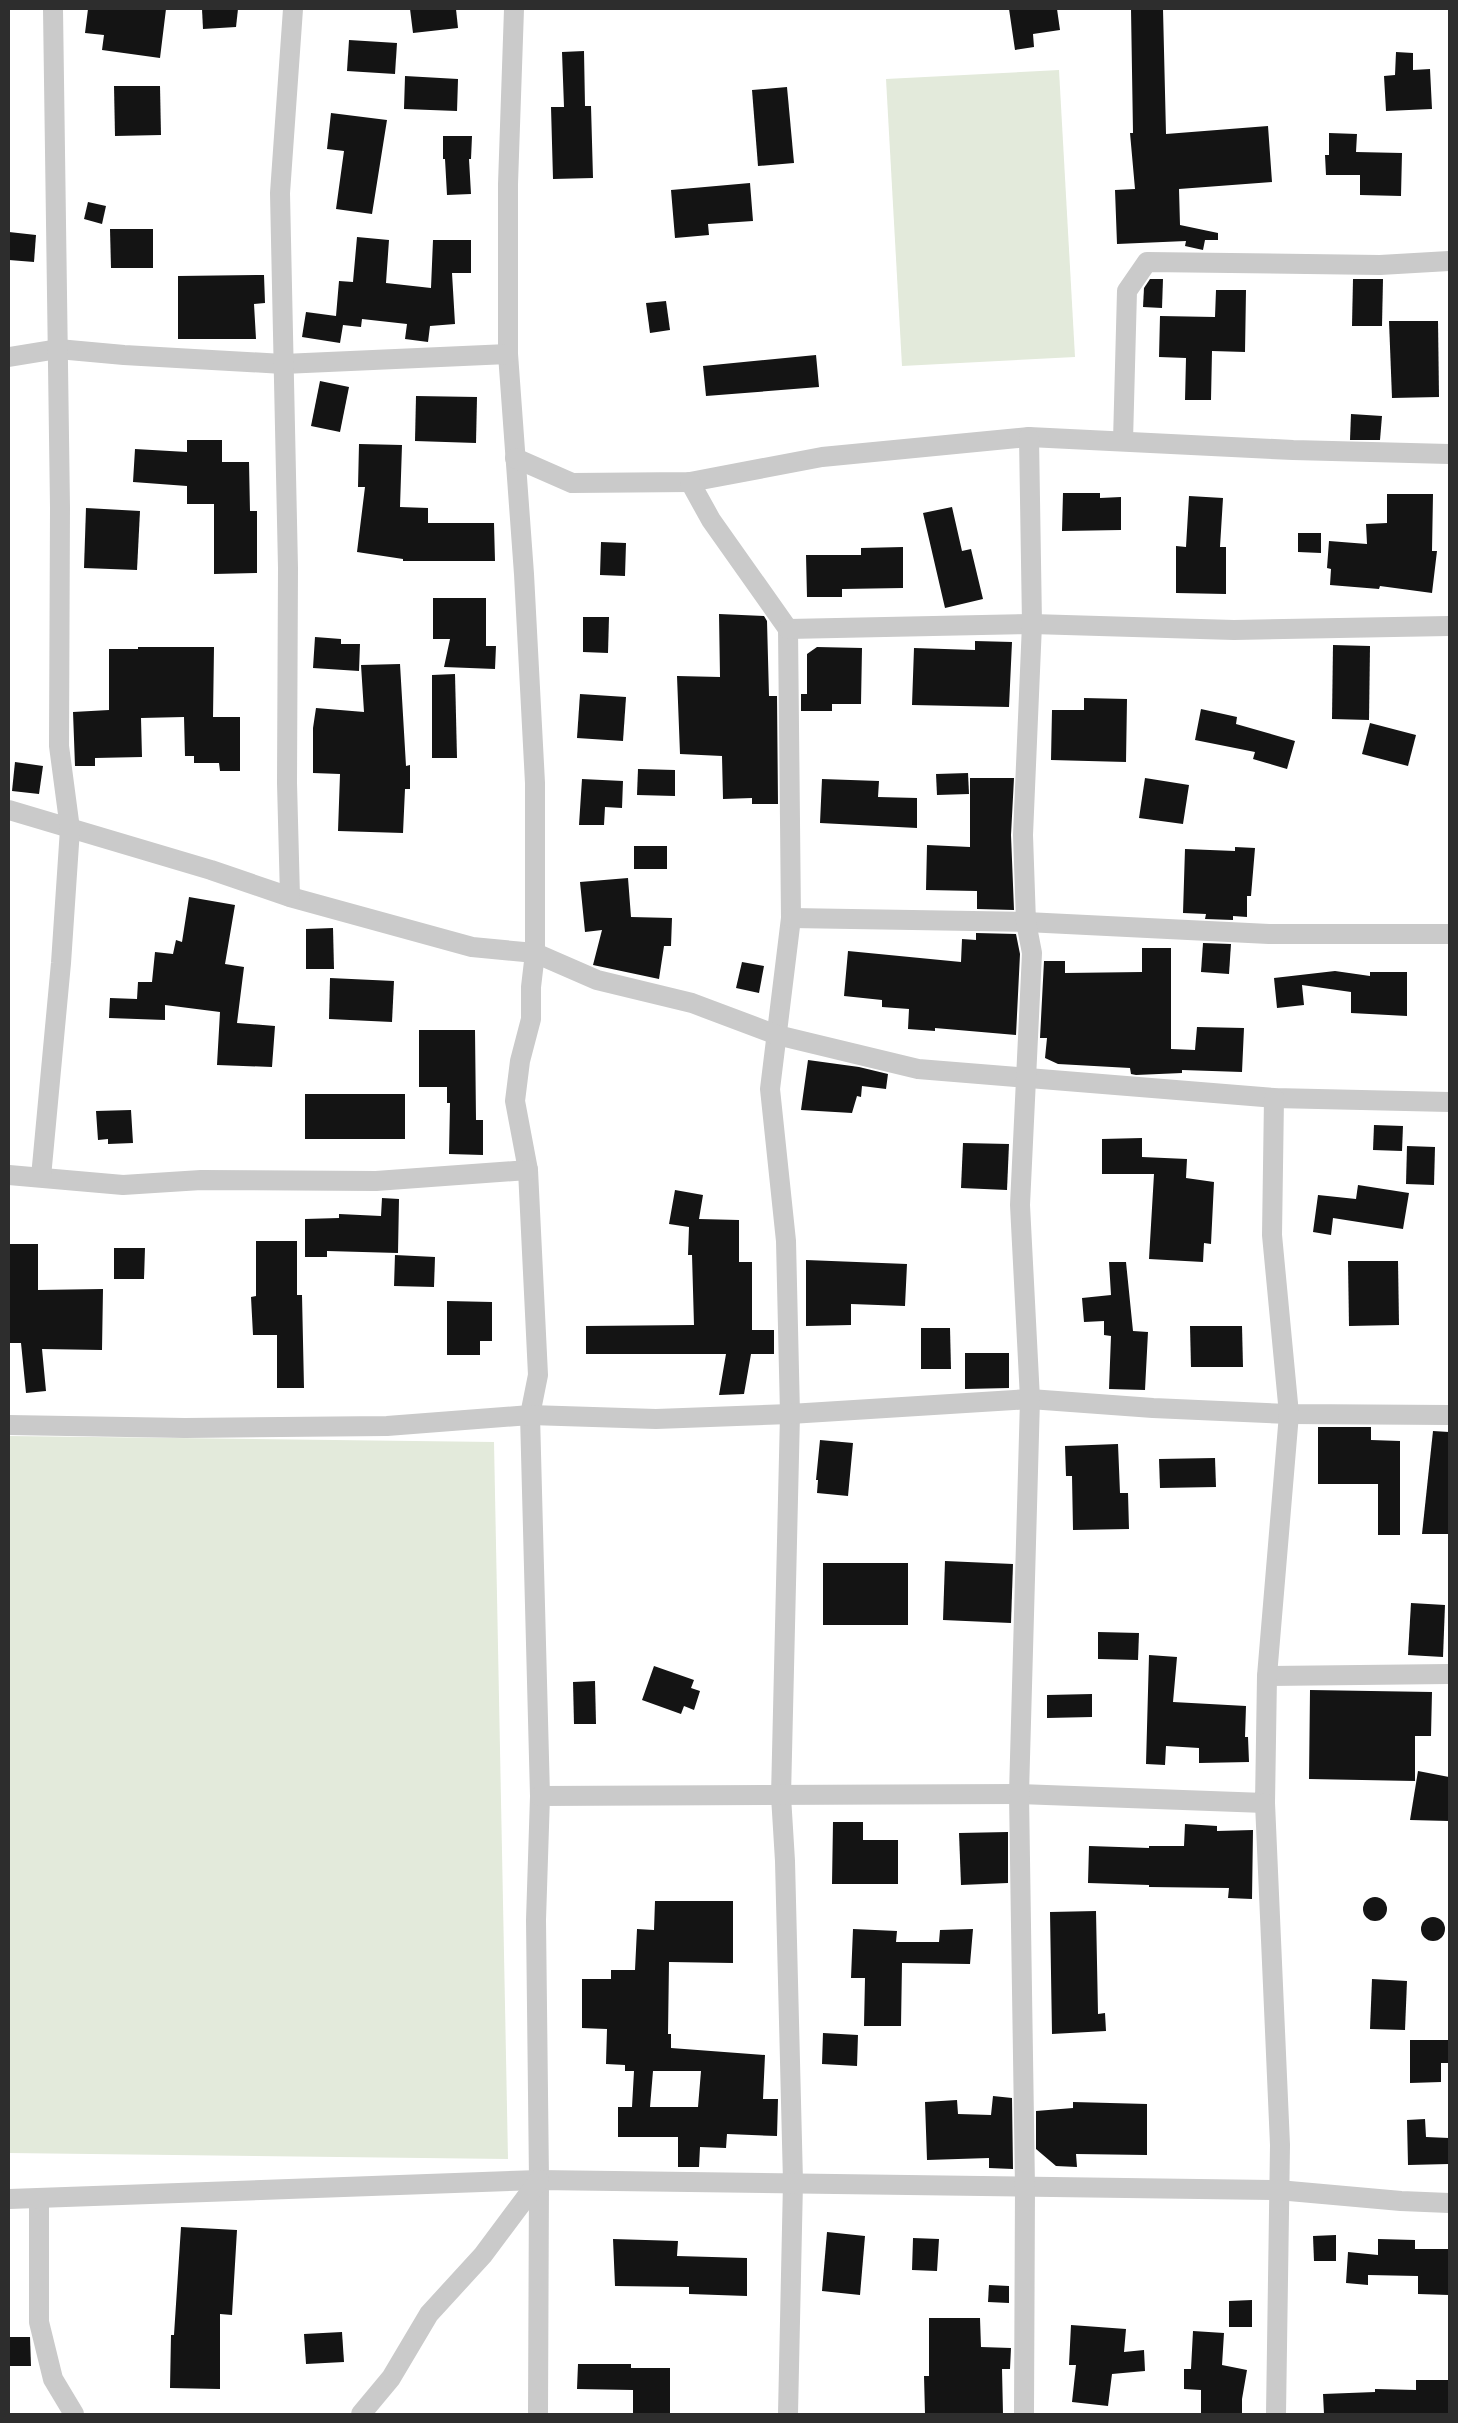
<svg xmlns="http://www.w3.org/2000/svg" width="1458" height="2423" font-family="Jost,sans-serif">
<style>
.green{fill:#e3eadb}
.building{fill:#141414;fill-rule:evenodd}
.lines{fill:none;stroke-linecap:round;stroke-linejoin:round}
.minor{stroke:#cacaca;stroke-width:20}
</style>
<rect width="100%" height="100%" fill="#fff"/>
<!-- green -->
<g class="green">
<path d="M1059,70L1075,357L902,366L886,79Z"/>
<path d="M9,1436L494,1442L508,2159L9,2153Z"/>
</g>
<!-- building -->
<g class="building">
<path d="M88,9H166L160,58L102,50L104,35L85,33Z"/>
<path d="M202,9H238L236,27L203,29Z"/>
<path d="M410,9H456L458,28L413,33Z"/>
<path d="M1009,9H1057L1060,30L1033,34L1034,47L1015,50Z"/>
<path d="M1131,9H1163L1166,134L1268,126L1272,182L1179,189L1180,225L1218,233V240H1205L1203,250L1185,246L1186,241L1117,244L1115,190L1135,189L1130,133H1133Z"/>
<path d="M349,40L397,43L395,74L347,71Z"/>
<path d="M584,51L585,106H591L593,178L553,179L551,107H564L562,52Z"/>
<path d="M1396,52L1413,53V70L1430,69L1432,109L1386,111L1384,76L1395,75Z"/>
<path d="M405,76L458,79L457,111L404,109Z"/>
<path d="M114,86H160L161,135L115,136Z"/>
<path d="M787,87L794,163L758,166L752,90Z"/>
<path d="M331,113L387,120L372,214L336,209L344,151L327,149Z"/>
<path d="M1329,133L1357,134L1356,152L1402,153L1401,196L1360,195V175H1326L1325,155H1329Z"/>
<path d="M443,136H472L471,159H469L471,194L447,195L445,159H443Z"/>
<path d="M750,183L753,221L708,224L709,235L675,238L671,190Z"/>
<path d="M88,202L106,206L102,224L84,219Z"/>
<path d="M110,229H153V268H111Z"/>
<path d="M9,232L36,235L34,262L9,260Z"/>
<path d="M357,237L389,240L386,283L431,288L433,240H471V273H452L455,324L430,326L428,342L405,339L407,324L362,319L361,327L343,325L340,343L302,337L306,312L336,316L339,281L353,282Z"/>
<path d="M264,275L265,303L254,304L256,339H178V276Z"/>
<path d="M1150,279H1163L1162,308L1143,307L1144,288Z"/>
<path d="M1353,279H1383L1382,326H1352Z"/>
<path d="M1216,290H1246L1245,352L1212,351L1211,400H1185L1186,358L1159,357L1160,316L1215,317Z"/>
<path d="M666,301L670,330L650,333L646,303Z"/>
<path d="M1389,321H1438L1439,397L1392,398Z"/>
<path d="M816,355L819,387L706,396L703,366Z"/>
<path d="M320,381L349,387L340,432L311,426Z"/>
<path d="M416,396L477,397L476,443L415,441Z"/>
<path d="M1351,414L1382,416L1380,440H1350Z"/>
<path d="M187,440H222V462H249L250,511H257V573L214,574V504H187V486L133,482L135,449L187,452Z"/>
<path d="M359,444L402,445L400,507L428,508V523H494L495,561H403V559L357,552L365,487H358Z"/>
<path d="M1063,493H1100V498L1121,497V530L1062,531Z"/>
<path d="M1387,494H1433L1432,551H1437L1432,593L1380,586L1379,589L1330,585L1331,569L1327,568L1329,541L1367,544L1366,524L1387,523Z"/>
<path d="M1189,496L1223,498L1220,547H1226V594L1176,593V546L1186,547Z"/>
<path d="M952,507L962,551L971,549L983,599L945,608L923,513Z"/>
<path d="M86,508L140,511L137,570L84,568Z"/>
<path d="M1298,533H1321V553L1298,552Z"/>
<path d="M601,542L626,543L625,576L600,575Z"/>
<path d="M903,547V588L842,589V597H807L806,555H861V548Z"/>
<path d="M433,598H486V646H496L495,669L444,667L450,639H433Z"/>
<path d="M719,614L764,616L767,621L769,696H777L778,804H752V798L723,799L722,756L680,754L677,676L720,677Z"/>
<path d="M583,617H609L608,653L583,652Z"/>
<path d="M315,637L341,639V644H360L359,671L313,668Z"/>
<path d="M975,641L1012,642L1009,707L912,705L914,648L975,650Z"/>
<path d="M1333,645L1370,646L1369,720L1332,719Z"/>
<path d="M138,647H214L213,717H240V771H220L219,763H194V756H185L184,717L141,718L142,757L95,758V766H75L73,712L109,710V649H138Z"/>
<path d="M817,647L862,648L861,704H832V711H801V694H807V654Z"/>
<path d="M400,664L406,766L410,765V789H405L403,833L338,831L340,774L313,773V728L316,708L364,712L361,665Z"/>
<path d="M455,674L457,758H432V675Z"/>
<path d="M580,694L626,697L623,741L577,738Z"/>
<path d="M1084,698L1127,699L1126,762L1051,760L1052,710H1084Z"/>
<path d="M1201,709L1237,717L1236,724L1295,741L1287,769L1253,759L1255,752L1195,740Z"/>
<path d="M1370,723L1416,735L1408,766L1362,754Z"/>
<path d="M15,762L43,766L39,794L12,791Z"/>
<path d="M638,769L675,770V796L637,795Z"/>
<path d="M968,773L969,794L937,795L936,774Z"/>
<path d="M970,778H1014L1011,835L1014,910L977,909V891L926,890L927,845L970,847Z"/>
<path d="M1145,778L1189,785L1183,824L1139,818Z"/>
<path d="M582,779L623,781L622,808L605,807L604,825H579Z"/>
<path d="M822,779L879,781L878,797L917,798V828L820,823Z"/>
<rect x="634" y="846" width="33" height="23"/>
<path d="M1235,847L1255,848L1251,896H1247V917L1233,916V920L1205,919L1206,914L1183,913L1185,849L1235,851Z"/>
<path d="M628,878L631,917L672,918L671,946H664L659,979L593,965L602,930L585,932L580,882Z"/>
<path d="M189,897L235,905L225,964L244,967L237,1023L275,1026L272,1067L217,1065L220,1012L165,1005V1020L109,1018L110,998L137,999L138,982H152L155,952L173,954L176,940L182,942Z"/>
<path d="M333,928L334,969H306V929Z"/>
<path d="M976,933L1016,934L1020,954L1016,1035L935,1028V1031L908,1029L909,1009L882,1007V1000L844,996L848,951L961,962L962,939L976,940Z"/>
<path d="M1203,943L1231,944L1229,974L1201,972Z"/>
<path d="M1142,948H1171V1049L1195,1050L1197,1027L1244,1028L1242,1072L1182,1070V1073L1136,1075L1131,1074L1130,1068L1058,1064L1045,1058L1047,1038H1040L1044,961H1065V973L1142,972Z"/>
<path d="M742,962L764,966L759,993L736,988Z"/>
<path d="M1335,971L1370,976V972H1407V1016L1351,1013V992L1302,985L1304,1005L1277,1008L1274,978Z"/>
<path d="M330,978L394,981L392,1022L329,1019Z"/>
<path d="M419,1030H475L476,1120H483V1155L449,1154L450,1103H447V1087H419Z"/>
<path d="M808,1060L859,1067L888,1074L886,1089L862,1086L861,1097L857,1096L852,1113L801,1110Z"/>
<rect x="305" y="1094" width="100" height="45"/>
<path d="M131,1110L133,1143L108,1144V1139L98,1140L96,1111Z"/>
<path d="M1374,1125L1403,1126L1402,1151L1373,1150Z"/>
<path d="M1142,1138V1157L1187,1159L1186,1178L1214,1182L1211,1244L1204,1243L1203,1262L1149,1259L1154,1174H1102V1139Z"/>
<path d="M963,1143L1009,1144L1007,1190L961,1188Z"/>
<path d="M1407,1146L1435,1147L1434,1185L1406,1184Z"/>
<path d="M1358,1185L1409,1193L1403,1229L1333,1218L1331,1235L1313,1232L1318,1195L1356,1199Z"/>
<path d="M675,1190L703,1195L699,1219L739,1220V1262H752V1330H774V1354H751L744,1394L719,1395L726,1354H586V1326L694,1325L692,1255H688L689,1227L669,1224Z"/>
<path d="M382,1198L399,1199L398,1253L327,1251V1257H305V1219L339,1218V1214L381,1216Z"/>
<path d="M256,1241H297V1295H302L304,1388H277V1335H253L251,1297L256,1296Z"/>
<path d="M9,1244H38V1290L103,1289L102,1350L42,1349L46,1391L26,1393L21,1343H9Z"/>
<path d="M114,1248H145L144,1279H114Z"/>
<path d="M395,1255L435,1257L434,1287L394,1286Z"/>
<path d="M806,1260L907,1264L905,1306L851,1304V1325L806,1326Z"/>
<path d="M1348,1261H1398L1399,1325L1349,1326Z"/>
<path d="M1109,1262H1126L1133,1331L1148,1332L1145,1390L1109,1389L1111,1336L1104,1335V1321L1084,1322L1082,1298L1111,1295Z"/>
<path d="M447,1301L492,1302V1341H480V1355H447Z"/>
<path d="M1190,1326H1242L1243,1367H1191Z"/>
<path d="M921,1328H950L951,1369H921Z"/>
<path d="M965,1353H1009V1388L965,1389Z"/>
<path d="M1318,1427H1371V1440L1400,1441V1535H1378V1484H1318Z"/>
<path d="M1433,1431L1449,1432V1534H1422Z"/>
<path d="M820,1440L853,1443L848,1496L817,1493L818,1480H816Z"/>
<path d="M1118,1444L1120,1493H1128L1129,1529L1073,1530L1072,1476H1066L1065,1446Z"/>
<path d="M1215,1458L1216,1487L1160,1488L1159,1459Z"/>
<path d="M945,1561L1013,1564L1011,1623L943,1620Z"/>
<rect x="823" y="1563" width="85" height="62"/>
<path d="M1411,1603L1445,1605L1443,1657L1408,1655Z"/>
<path d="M1098,1632L1139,1633L1138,1660L1098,1659Z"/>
<path d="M1149,1655L1177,1657L1173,1702L1246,1706L1245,1737H1248L1249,1762L1199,1763V1748L1166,1746L1165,1765L1146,1764Z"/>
<path d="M654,1666L694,1680L691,1688L700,1691L694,1710L684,1706L681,1714L642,1700Z"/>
<path d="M595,1681L596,1724H574L573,1682Z"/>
<path d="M1310,1690L1432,1692L1431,1736H1415V1781L1309,1779Z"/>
<path d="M1092,1694V1717L1047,1718V1695Z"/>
<path d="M1418,1771L1449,1777V1821L1410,1820Z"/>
<path d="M833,1822H863V1840H898V1884H832Z"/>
<path d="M1185,1824L1217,1826V1831L1253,1830L1252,1899L1228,1898L1229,1888L1149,1887V1885L1088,1883L1089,1846L1149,1848V1846H1184Z"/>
<path d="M1008,1832V1883L961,1885L959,1833Z"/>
<circle cx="1375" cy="1909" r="12"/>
<path d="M655,1901H733V1963L669,1962L668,2034H671V2048L765,2055L763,2099H778L777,2136L727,2134L726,2148L700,2147L699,2167H678V2137H618V2107H632L634,2071H625V2065L606,2064L607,2029L582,2028V1979H611V1970H635L637,1929L654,1930ZM653,2071H701L698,2107H650Z"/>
<path d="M1096,1911L1098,2014L1105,2013L1106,2031L1052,2034L1050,1912Z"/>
<circle cx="1433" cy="1929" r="12"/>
<path d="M853,1929L897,1931L896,1942H939L940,1930L973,1929L970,1964L902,1963L901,2026H864L865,1978H851Z"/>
<path d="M1372,1979L1407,1981L1405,2030L1370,2029Z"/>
<path d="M823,2033L858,2035L857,2066L822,2064Z"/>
<path d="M1410,2040H1449V2063H1441V2082L1410,2083Z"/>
<path d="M993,2096L1012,2098L1013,2169L989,2168V2158L927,2160L925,2102L957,2100L958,2114L991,2115Z"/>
<path d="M1073,2102L1147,2104V2155L1076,2154L1077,2167L1056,2166L1036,2149V2111L1073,2108Z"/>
<path d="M1425,2119L1426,2137L1449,2138V2164L1408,2165L1407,2120Z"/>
<path d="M181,2227L237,2230L232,2315L220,2314V2389L170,2388L171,2335H174Z"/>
<path d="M827,2232L865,2236L860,2295L822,2291Z"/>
<path d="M1336,2235V2261H1314L1313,2236Z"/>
<path d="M913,2238L939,2239L937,2271L912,2270Z"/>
<path d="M613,2239L678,2241L677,2256L747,2258V2296L689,2294V2287L615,2286Z"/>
<path d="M1378,2239L1415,2240V2249H1449V2295L1418,2294V2276L1368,2275V2285L1346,2283L1348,2252L1378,2255Z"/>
<path d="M989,2285L1009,2286V2303L988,2302Z"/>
<path d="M1252,2300V2327H1229V2301Z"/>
<path d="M929,2318H980L981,2347L1011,2348L1010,2369H1002L1003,2414H925L924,2376H929Z"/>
<path d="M1071,2325L1126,2329L1124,2352L1144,2350L1145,2371L1112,2374L1108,2406L1072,2402L1076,2365H1069Z"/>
<path d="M1193,2331L1224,2333L1222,2365L1247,2370L1242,2399V2414H1201V2390L1184,2389V2369H1191Z"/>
<path d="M342,2332L344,2362L306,2364L304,2334Z"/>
<path d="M9,2337H30L31,2366H9Z"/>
<path d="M578,2364H631V2368H670V2414H633V2390L577,2389Z"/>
<path d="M1416,2380H1449V2414H1324L1323,2394L1375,2392V2389L1416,2390Z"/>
</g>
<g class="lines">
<!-- minor -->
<g class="minor">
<path d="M514,9L508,184V354L524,574L535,783V953L531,987V1019L520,1061L515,1101L528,1170L538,1375L530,1415L540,1796L536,1920L539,2180L538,2414"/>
<path d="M9,357L58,349L124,355L283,364L508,354"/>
<path d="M1123,441L1127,291L1147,262L1380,265L1449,261"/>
<path d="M515,458L572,483L690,482L822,457L1029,437L1293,450L1449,454"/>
<path d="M690,482L711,520L788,629L791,918L770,1089L786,1241L790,1414L781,1796L785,1861L793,2182L788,2414"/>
<path d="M788,629L1032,624L1234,630L1449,626"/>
<path d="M9,810L211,870L290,897L472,947L535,953L597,980L692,1003L777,1035L918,1069L1274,1098L1449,1102"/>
<path d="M290,897L287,783L288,568L280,193L293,9"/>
<path d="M791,918L1026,922L1269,934H1449"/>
<path d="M9,1175L123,1185L201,1180L376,1181L528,1170"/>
<path d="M41,1177L61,963L70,829L59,746L60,507L53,9"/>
<path d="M9,1425L185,1428L387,1426L530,1415L656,1419L790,1414L1030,1399L1153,1408L1289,1414L1449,1415"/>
<path d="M1267,1676L1449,1674"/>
<path d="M540,1796L1019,1794L1265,1803L1267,1676L1289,1414L1272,1235L1274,1098"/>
<path d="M1265,1803L1280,2145L1276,2414"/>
<path d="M39,2198V2322L53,2379L74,2414"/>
<path d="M9,2199L539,2180L1278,2190L1401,2201L1449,2203"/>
<path d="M361,2414L391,2378L429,2314L483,2255L539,2180"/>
<path d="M1024,2414L1025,2187L1019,1794L1030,1399L1020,1205L1032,953L1026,922L1023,835L1032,624L1029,437"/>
</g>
</g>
<!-- border -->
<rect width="1458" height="2423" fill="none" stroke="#2d2d2d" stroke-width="20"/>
</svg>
